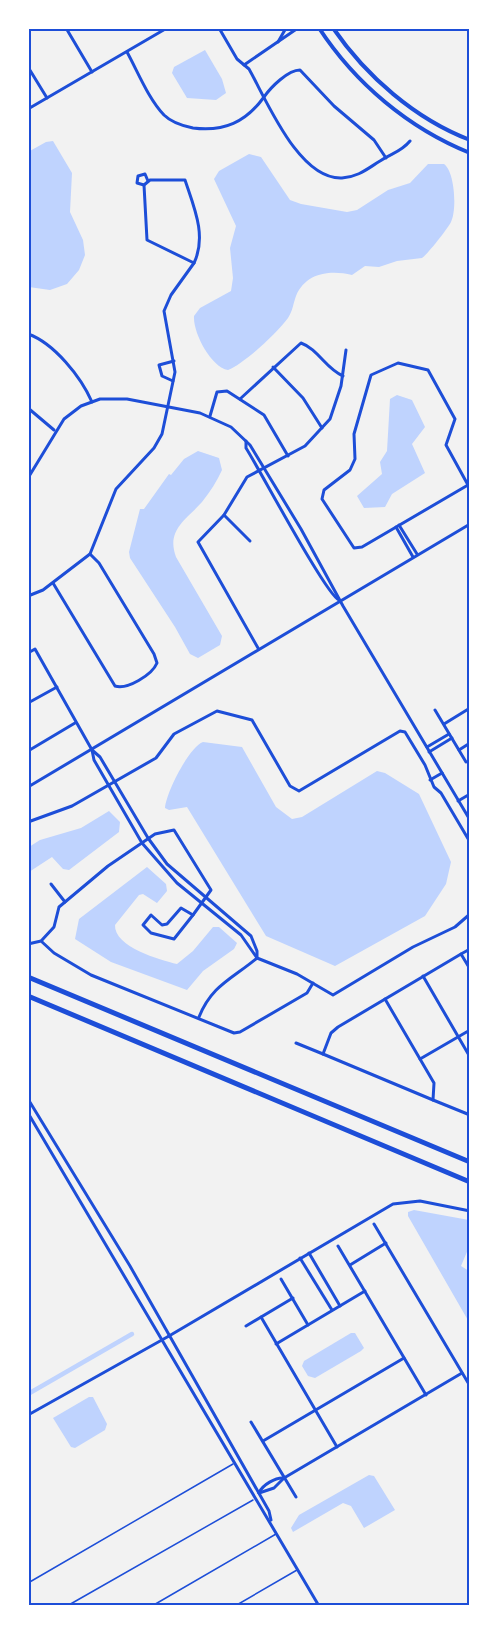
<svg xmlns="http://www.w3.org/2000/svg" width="498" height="1634" font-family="Literata,serif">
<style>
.water{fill:#bfd3fe}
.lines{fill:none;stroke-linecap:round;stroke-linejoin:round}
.canal{stroke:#bfd3fe;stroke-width:4.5}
.service{stroke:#1d4ed8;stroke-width:1.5}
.minor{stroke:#1d4ed8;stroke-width:3}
.tertiary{stroke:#1d4ed8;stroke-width:3}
.secondary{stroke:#1d4ed8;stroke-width:4}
.motorway{stroke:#1d4ed8;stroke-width:5}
.neatline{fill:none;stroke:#1d4ed8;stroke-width:2}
</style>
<rect width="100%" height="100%" fill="#f2f2f2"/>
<!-- water -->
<g class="water">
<path d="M205,50L222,79L226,93L216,100L187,98L172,73L174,67Z"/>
<path d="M53,141L72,173L70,212L83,240L85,255L79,270L67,284L50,290L29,287L28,152L46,142Z"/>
<path d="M249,154L261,157L290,200L301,204L347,212L357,210L388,190L410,183L428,164H444C455,172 457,210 451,222C448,228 428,254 422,258L397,261L379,267L365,266L352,275C331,270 306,272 296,296C293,304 293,310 288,318C277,333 245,363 228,370C211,367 193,333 194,316L200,308L231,291L233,278L230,248L236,226L214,179L219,171Z"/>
<path d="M397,395L412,400L425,427L412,444L425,473L392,494L385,507L364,508L357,496L382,474L380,462L387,451L390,399Z"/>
<path d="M198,451L219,458L222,470C217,481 210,492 202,502C186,520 166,530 176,557L222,636L220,645L198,658L190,654L175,627L130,558L129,552L140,509H144L169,474L171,475L184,459Z"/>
<path d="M203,742L242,747L276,807L292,819L302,817L377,771L385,773L419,794L451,862L446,884L425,916L335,966L266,936L187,807L169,810L165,808C166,793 189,747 203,742Z"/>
<path d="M109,811L120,822L119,832L69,870L63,869L52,857L29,872V847L40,840L81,828Z"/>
<path d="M147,867L166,884L167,891L157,903L143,894L139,895L115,925C114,947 160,960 177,964L193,951L213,927H219L237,943L234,949L203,971L187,990L111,962L75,939L79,919Z"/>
<path d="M414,1210L469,1220V1247L461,1266L469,1271V1322L408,1216V1212Z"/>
<path d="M351,1333H355L364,1348L361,1351L315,1378L308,1376L302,1366L304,1361Z"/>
<path d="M89,1397H93L107,1424L105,1430L75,1448L71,1447L53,1418Z"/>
<path d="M369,1475L374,1476L395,1510L364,1528L351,1506L343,1503L293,1532L291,1528L299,1515Z"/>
</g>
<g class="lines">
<!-- canal -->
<path class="canal" d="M28,1394L132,1334"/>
<!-- service -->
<g class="service">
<path d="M28,1583L233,1464"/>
<path d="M67,1606L253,1500"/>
<path d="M152,1606L276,1534"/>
<path d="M235,1606L297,1570"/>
</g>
<!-- minor -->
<g class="minor">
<path d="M66,28L92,72"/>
<path d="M219,28L237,59L249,69C267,101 299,180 342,178C358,177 367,169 380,161C392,153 401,152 410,141"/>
<path d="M278,42L286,28"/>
<path d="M127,52C138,72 148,98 164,115C172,123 183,126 193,128C224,132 246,122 264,97C271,87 288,70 300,70L334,106L374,140L386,158"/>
<path d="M244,65L298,28"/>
<path d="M28,67L47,98"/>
<path d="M28,109L167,28"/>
<path d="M150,180H185C194,207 207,236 194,263L147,240L144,185Z"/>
<path d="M144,185L137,183L138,176L145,174L148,181"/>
<path d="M28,334C54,343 81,377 92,402"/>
<path d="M398,363L428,370L455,419L446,445L468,485L362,547L354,548L322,499L324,490L350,470L355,459L354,434L371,375Z"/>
<path d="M273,367L303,398L322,428"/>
<path d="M173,381L162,376L159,365L174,361"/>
<path d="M240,399L301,343C318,349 326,369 343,376"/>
<path d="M28,408L54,430"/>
<path d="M210,416L217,392L227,391L264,415L288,456"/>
<path d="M246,441V448C260,470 326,595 339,600"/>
<path d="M28,478L64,419L81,406L100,399H127L200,413L231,427L250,445L301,529L343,606L470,820"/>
<path d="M224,515L250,541"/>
<path d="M399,525L417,554"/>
<path d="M396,527L413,557"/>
<path d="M53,583L115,686C127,690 152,675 157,663L154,654L99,563L90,554"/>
<path d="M28,596L43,590L90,554L116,489L154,448L162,434L175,372L164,311L171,295L194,263"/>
<path d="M258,648L198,542L224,515L247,477L305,446L330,419L341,386L346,350"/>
<path d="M28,653L35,649L92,750L100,757L148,838L167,864L251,936L257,951V958C232,979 212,985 199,1017"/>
<path d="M28,703L57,687"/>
<path d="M435,710L466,762"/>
<path d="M444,724L470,708"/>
<path d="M427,747L449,734"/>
<path d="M92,750L94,760L142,843L177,883L241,935L257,958L297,974L333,995L413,947L455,927L470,914"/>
<path d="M459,750L470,743"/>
<path d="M28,751L75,723"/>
<path d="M429,752L452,738"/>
<path d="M430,780L442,773"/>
<path d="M458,801L470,794"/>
<path d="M28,822L72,806L156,758L174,734L217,711L252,720L290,786L299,791L400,731L405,732L425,765L434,787L441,793L470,842"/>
<path d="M51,884L65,902"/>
<path d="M181,908L193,915L174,939L151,933L143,925L151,915L162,925L167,924Z"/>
<path d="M42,940L54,927L59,907L65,902L108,866L155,834L174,830L211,890L193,915"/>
<path d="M28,944L41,941L54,953L91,975L234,1033L240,1032L307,993L313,983"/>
<path d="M461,954L470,949"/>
<path d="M423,976L470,1057"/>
<path d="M296,1043L323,1054L331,1033L338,1027L461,954L470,969"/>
<path d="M323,1054L433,1100L434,1083L385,999"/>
<path d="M420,1059L470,1030"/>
<path d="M433,1100L470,1115"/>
<path d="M374,1224L470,1386"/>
<path d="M338,1246L426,1395"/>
<path d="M309,1253L340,1306"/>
<path d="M300,1258L332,1310"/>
<path d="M350,1265L386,1243"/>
<path d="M281,1279L308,1325"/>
<path d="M261,1317L337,1447"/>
<path d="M246,1326L293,1298"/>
<path d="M169,1336L393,1204L420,1201L470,1211"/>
<path d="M276,1344L365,1291"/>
<path d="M251,1422L296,1497"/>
<path d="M263,1441L404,1358"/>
<path d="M259,1493C262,1485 276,1477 284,1478L462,1373"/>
<path d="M259,1493L274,1488L284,1478"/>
</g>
<!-- tertiary -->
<g class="tertiary">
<path d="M28,787L470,524"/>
<path d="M28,1099L130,1266L269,1511L271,1520"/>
<path d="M28,1113L319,1606"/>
<path d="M28,1415L169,1336"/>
</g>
<!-- secondary -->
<g class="secondary">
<path d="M319,28C355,83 408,128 470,153"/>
<path d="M333,28C366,76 415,119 470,140"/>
</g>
<!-- motorway -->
<g class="motorway">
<path d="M28,977L470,1162"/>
<path d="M28,996L470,1182"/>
</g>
</g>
<!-- border -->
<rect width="498" height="1634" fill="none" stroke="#ffffff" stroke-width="60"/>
<rect x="30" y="30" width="438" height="1574" class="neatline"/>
</svg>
